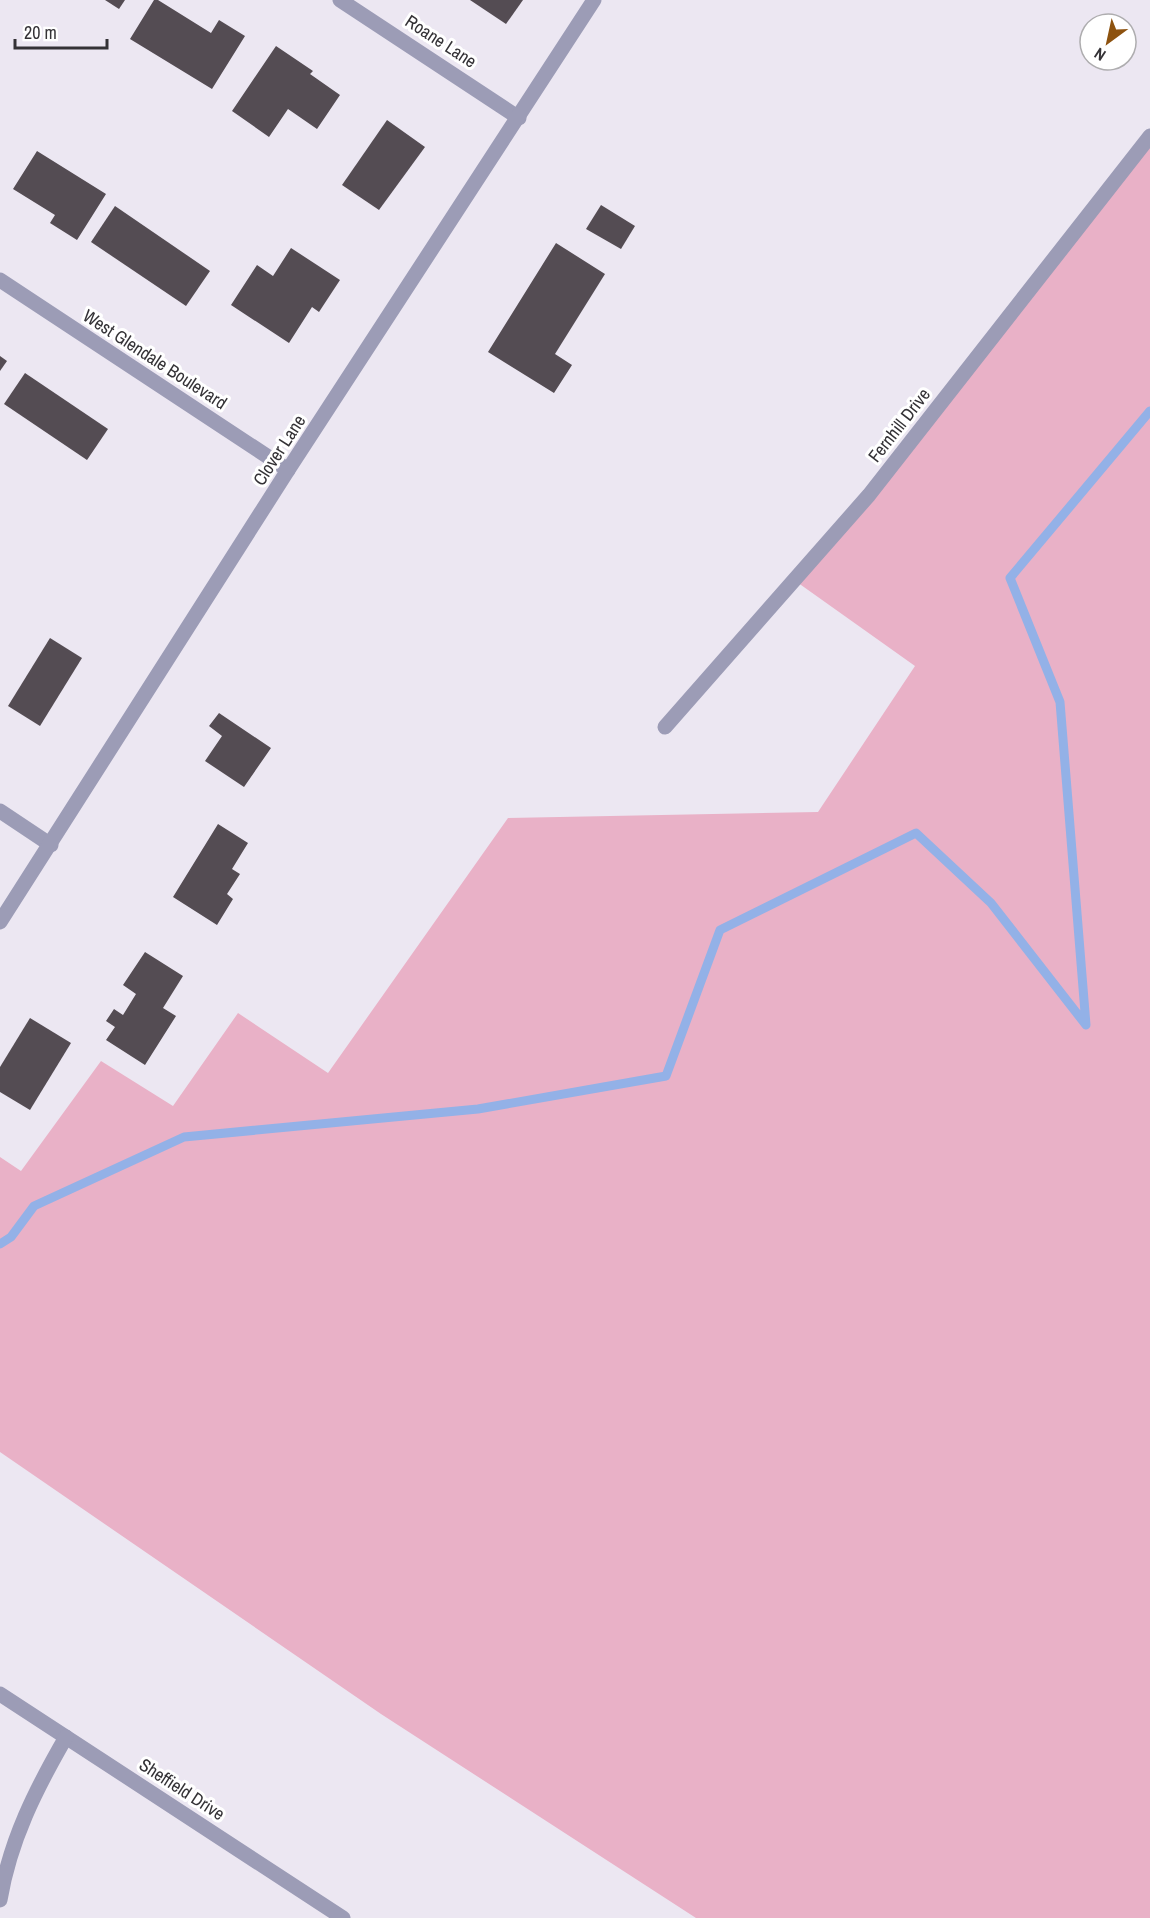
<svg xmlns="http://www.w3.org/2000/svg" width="1150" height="1918" font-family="'Archivo Narrow',sans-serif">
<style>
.green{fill:#e9b1c7}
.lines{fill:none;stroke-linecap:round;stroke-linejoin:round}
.stream{stroke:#93b1e7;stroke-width:9}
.building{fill:#544c53}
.minor{stroke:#9c9cb6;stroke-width:15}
.labels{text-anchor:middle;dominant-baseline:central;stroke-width:6;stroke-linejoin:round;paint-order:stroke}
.street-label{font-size:18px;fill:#343236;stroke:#fff}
</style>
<rect width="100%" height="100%" fill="#ece7f2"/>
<!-- green -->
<path class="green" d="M1150,136V1918H696L381,1714L0,1452V1157L21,1171L101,1061L173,1106L238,1013L328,1073L508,818L818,812L915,666L794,580Z"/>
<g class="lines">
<!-- stream -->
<path class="stream" d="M0,1244L11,1237L34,1206L184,1137L478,1109L666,1076L720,930L916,833L991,903L1086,1025L1060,702L1010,578L1150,411"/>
</g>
<!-- building -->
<g class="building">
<path d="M105,0H125L119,9Z"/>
<path d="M154,0H158L211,33L219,20L245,36L212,89L130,39Z"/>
<path d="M470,0H523L506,24Z"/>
<path d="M276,46L313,71L310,74L340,95L317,129L288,109L269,137L232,111Z"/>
<path d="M387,120L425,147L379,210L342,185Z"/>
<path d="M37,151L106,194L77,240L50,223L55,215L13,189Z"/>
<path d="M601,205L635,226L621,249L586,229Z"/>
<path d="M115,206L210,271L186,306L91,242Z"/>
<path d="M556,243L605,274L555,354L572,365L554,393L488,352Z"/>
<path d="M291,248L340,280L319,312L312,307L289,343L231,305L257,265L273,276Z"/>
<path d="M0,356L7,361L0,371Z"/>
<path d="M25,373L108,429L87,460L4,404Z"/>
<path d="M50,638L82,658L40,726L8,706Z"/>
<path d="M219,713L271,748L244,787L205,761L222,736L209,726Z"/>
<path d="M218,824L248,843L232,869L240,874L227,894L233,899L217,925L173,897Z"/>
<path d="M145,952L183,976L163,1008L176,1016L145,1065L106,1040L115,1027L106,1021L114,1009L123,1015L136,994L123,985Z"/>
<path d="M30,1018L71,1043L30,1110L0,1092V1067Z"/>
</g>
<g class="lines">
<!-- minor -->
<g class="minor">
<path d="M340,0L519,118"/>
<path d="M0,280L288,470"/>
<path d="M665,727L869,495L1150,136"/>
<path d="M0,811L51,845"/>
<path d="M0,922L288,470L594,0"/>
<path d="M0,1694L343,1918"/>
<path d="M0,1900C10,1840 36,1789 66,1737"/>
</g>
</g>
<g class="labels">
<!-- street labels -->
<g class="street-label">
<text transform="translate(441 41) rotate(33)">Roane Lane</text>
<text transform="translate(155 359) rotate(33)">West Glendale Boulevard</text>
<text transform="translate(899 425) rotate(-52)">Fernhill Drive</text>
<text transform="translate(279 450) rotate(-57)">Clover Lane</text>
<text transform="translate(182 1789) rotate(33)">Sheffield Drive</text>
</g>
</g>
<!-- north arrow -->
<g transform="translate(1108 42) rotate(213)"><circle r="28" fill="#ffffff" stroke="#aeadaf" stroke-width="1.5"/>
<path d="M0-4.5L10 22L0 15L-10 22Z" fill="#8d520f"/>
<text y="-9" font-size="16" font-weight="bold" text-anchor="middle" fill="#343236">N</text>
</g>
<!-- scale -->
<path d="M15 39v9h92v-9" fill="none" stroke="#343236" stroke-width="3"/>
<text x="24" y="39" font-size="18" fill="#343236" stroke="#ffffff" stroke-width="4.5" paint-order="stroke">20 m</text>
</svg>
